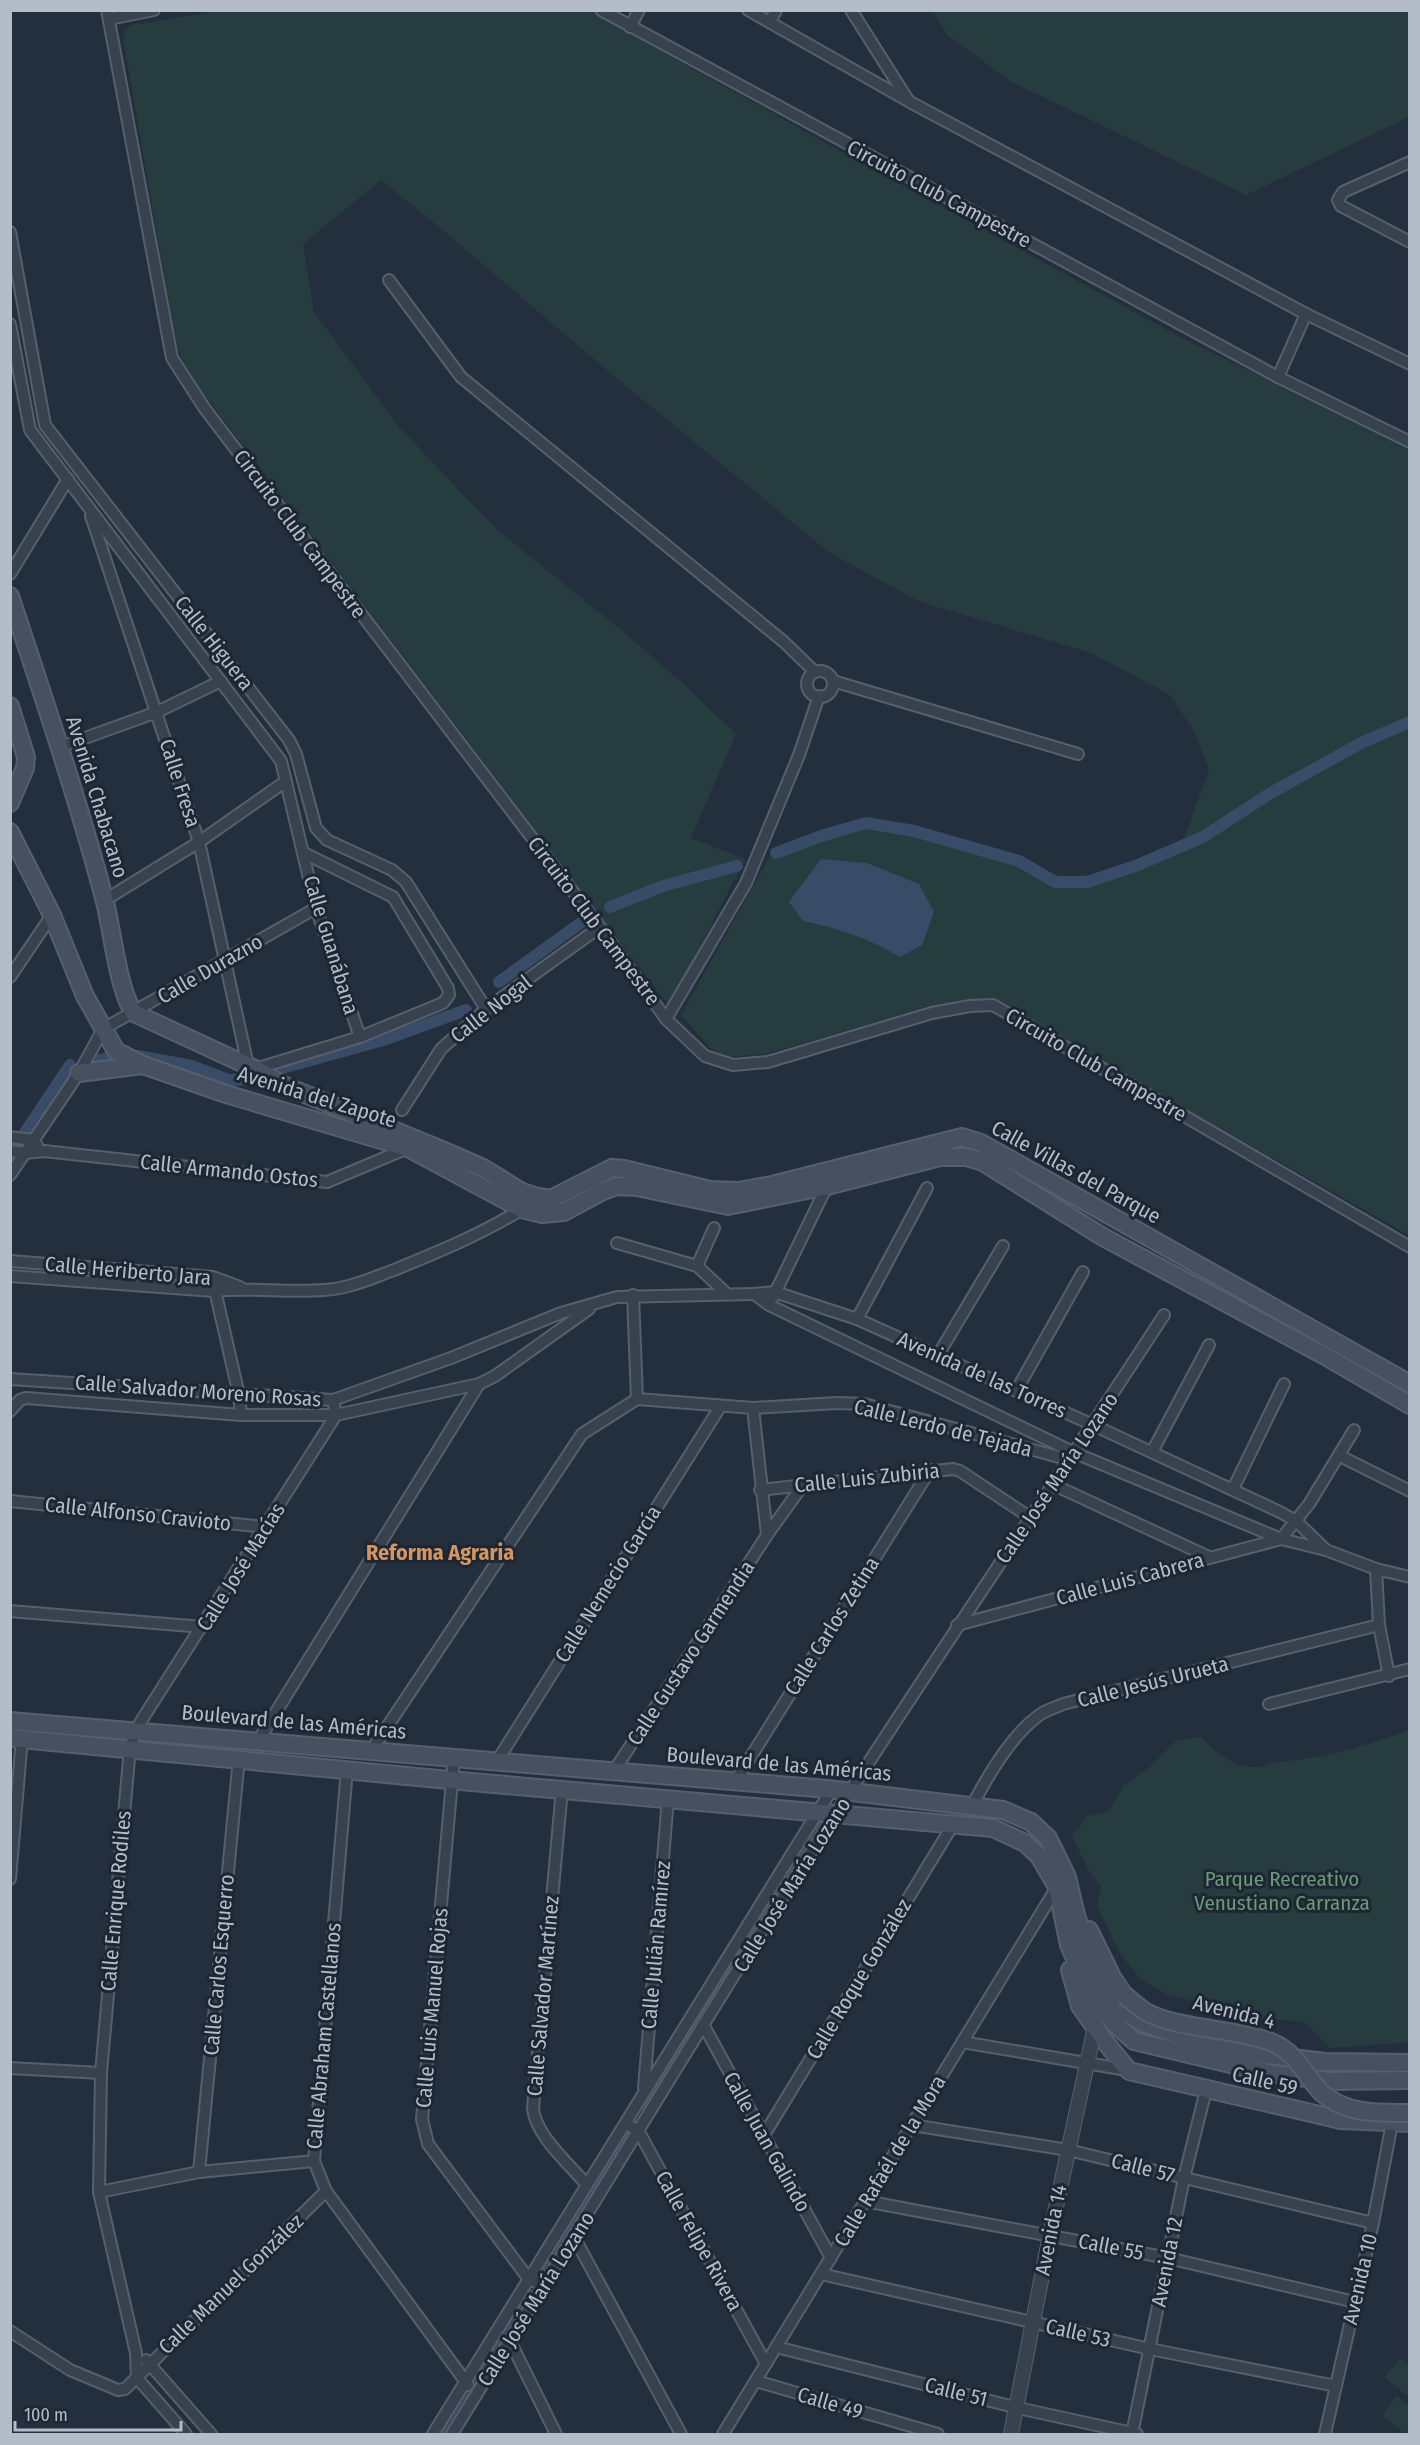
<svg xmlns="http://www.w3.org/2000/svg" width="1420" height="2445" font-family="'Fira Sans Condensed',sans-serif">
<style>
.green{fill:#263c3f;fill-rule:evenodd}
.water{fill:#394c67}
.lines{fill:none;stroke-linecap:round;stroke-linejoin:round}
.canal{stroke:#394c67;stroke-width:12}
.minor-casing{stroke:#565f6c;stroke-width:14}
.tertiary-casing{stroke:#565f6c;stroke-width:16}
.secondary-casing{stroke:#565f6c;stroke-width:20}
.minor{stroke:#38414e;stroke-width:10}
.tertiary{stroke:#38414e;stroke-width:14}
.secondary{stroke:#465061;stroke-width:16}
.secondary-bridge-casing{stroke:#565f6c;stroke-width:20;stroke-linecap:butt}
.secondary-bridge{stroke:#465061;stroke-width:16}
.labels{text-anchor:middle;dominant-baseline:central;stroke-width:6;stroke-linejoin:round;paint-order:stroke}
.street-label{font-size:21px;fill:#b4bcc9;stroke:#1d2633}
.park-label{font-size:21px;fill:#6b9a76;stroke:#1d2633}
.neighbourhood-label{font-size:22px;font-weight:bold;fill:#d59563;stroke:#1d2633}
</style>
<rect width="100%" height="100%" fill="#242f3e"/>
<!-- green -->
<g class="green">
<path d="M219,11H590L867,166L1182,338L1409,448V1235L1003,1006L911,1014L764,1054L728,1057L710,1048L681,1015L775,847L866,821L939,834L1008,856L1064,877L1109,873L1184,838L1209,770L1194,731L1169,694L1091,653L918,601L830,553L621,382L433,222L381,180L303,244L314,312L399,427L496,529L620,629L678,679L736,734L691,838L745,859L674,998L669,1003L665,1001L198,386L183,362L176,342L123,39L125,31L131,25ZM803,921L922,945L900,957C867,938 840,929 803,921Z"/>
<path d="M933,11H1409V117L1246,195L1012,82L947,35Z"/>
<path d="M1409,1730V2042L1330,2048L1305,2022L1271,2019L1169,1995L1141,1980L1119,1952L1097,1905L1101,1887L1088,1869L1072,1836L1088,1816L1109,1811L1125,1784L1150,1767L1177,1740L1202,1737C1214,1752 1235,1768 1257,1767C1264,1767 1272,1762 1279,1762C1328,1757 1364,1747 1409,1730Z"/>
<path d="M1400,2358L1409,2366V2397L1385,2377Z"/>
<path d="M1397,2396L1409,2406V2434H1405L1382,2415Z"/>
</g>
<!-- water -->
<path class="water" d="M821,859L867,863L919,884L934,912L922,945L900,957C867,938 840,929 803,921L789,902Z"/>
<g class="lines">
<!-- canal -->
<g class="canal">
<path d="M776,853L821,836L866,823L914,831L1019,861L1055,882H1088L1138,865L1203,837L1269,794L1363,742L1410,722"/>
<path d="M610,907L663,886L737,866"/>
<path d="M499,982L582,922"/>
<path d="M138,1056L192,1066L229,1080L257,1079"/>
<path d="M93,1061L113,1058"/>
<path d="M275,1070L383,1040L466,1010"/>
<path d="M10,1145L16,1146L70,1065"/>
<path d="M647,2105L820,1823"/>
<path d="M546,2269L630,2134"/>
<path d="M442,2434L530,2296"/>
</g>
<defs>
<g id="minor">
<path d="M107,10L172,358L205,409L600,927L666,1019L705,1056L733,1065L768,1062L932,1013L970,1006L993,1005L1410,1247"/>
<path d="M601,10L1278,377L1410,442"/>
<path d="M748,10L910,102L1306,314L1410,364"/>
<path d="M851,10L908,100"/>
<path d="M109,19L154,10"/>
<path d="M770,22L776,10"/>
<path d="M630,27L639,10"/>
<path d="M1410,162L1343,192L1338,200L1341,206L1410,242"/>
<path d="M10,232L45,425L289,740L296,754L316,828L327,840L392,870L406,882L486,1009"/>
<path d="M389,280L461,377L784,642L815,672"/>
<path d="M10,324L30,430L281,761L316,908L360,1037"/>
<path d="M1278,377L1306,314"/>
<path d="M91,516L199,842L248,1066"/>
<path d="M10,574L68,479"/>
<circle cx="820" cy="684" r="13"/>
<path d="M833,681L1078,754"/>
<path d="M60,747L157,712L221,681"/>
<path d="M105,900L199,842L286,781"/>
<path d="M10,977L52,915"/>
<path d="M666,1019L746,883L799,755L819,696"/>
<path d="M255,1069L360,1037L443,1003L449,995L448,988L393,897L304,853"/>
<path d="M402,1110L441,1049L486,1009L600,927"/>
<path d="M10,1137L32,1140L37,1145"/>
<path d="M10,1151L25,1153L44,1151L327,1182L408,1148"/>
<path d="M10,1175L79,1073L103,1029L316,908"/>
<path d="M617,1243L697,1266L727,1294"/>
<path d="M10,1261L213,1277L240,1287"/>
<path d="M697,1266L714,1228"/>
<path d="M10,1276L214,1291C251,1287 287,1293 324,1290C348,1289 372,1278 394,1270C438,1252 482,1234 522,1209"/>
<path d="M214,1286L239,1395L241,1415"/>
<path d="M633,1295L637,1399"/>
<path d="M773,1297L827,1186"/>
<path d="M857,1319L927,1188"/>
<path d="M938,1355L1003,1246"/>
<path d="M10,1379L333,1400L451,1358L561,1313L617,1297L754,1294"/>
<path d="M1016,1391L1083,1272"/>
<path d="M637,1399L753,1408L837,1403L864,1404L1070,1460"/>
<path d="M753,1408L767,1535"/>
<path d="M10,1411L20,1400L26,1398L241,1415H336L479,1384L495,1376L589,1309"/>
<path d="M1152,1452L1209,1345"/>
<path d="M1340,1456L1410,1491"/>
<path d="M1054,1485L1209,1557"/>
<path d="M1233,1489L1284,1384"/>
<path d="M760,1490L953,1469L960,1471L1031,1518"/>
<path d="M10,1501L266,1527"/>
<path d="M1326,1550L1296,1521L1280,1512L1093,1425L857,1319L775,1292L754,1294L769,1305L1075,1453L1281,1539L1326,1550L1376,1569L1410,1577"/>
<path d="M1376,1569L1379,1625L1389,1676"/>
<path d="M10,1611L203,1627"/>
<path d="M957,1625L1281,1539L1309,1504L1354,1430"/>
<path d="M1269,1704L1410,1669"/>
<path d="M258,1741L479,1384"/>
<path d="M371,1751L582,1434L637,1399"/>
<path d="M454,1758L422,2119L428,2144L528,2278L544,2286"/>
<path d="M497,1761L720,1407"/>
<path d="M347,1769L314,2161L326,2191L468,2385"/>
<path d="M614,1771L767,1535L803,1485"/>
<path d="M735,1782L930,1470"/>
<path d="M562,1789L533,2108C535,2135 569,2164 587,2185"/>
<path d="M972,1806C987,1777 1011,1736 1038,1716C1045,1710 1055,1708 1063,1704L1379,1625"/>
<path d="M10,1879L22,1738"/>
<path d="M704,2026L831,2258"/>
<path d="M962,2042L1127,2070"/>
<path d="M10,2068L101,2073"/>
<path d="M644,2088L668,1798"/>
<path d="M626,2123L639,2132L766,2364"/>
<path d="M912,2125L1068,2150L1373,2223"/>
<path d="M764,2135L954,1823"/>
<path d="M199,2172L239,1758"/>
<path d="M99,2192L199,2172L314,2161"/>
<path d="M865,2201L1168,2258L1355,2302"/>
<path d="M574,2237L681,2434"/>
<path d="M821,2274L1150,2349L1336,2386"/>
<path d="M10,2331L70,2370L118,2390L125,2389L326,2191"/>
<path d="M510,2341L556,2434"/>
<path d="M776,2347L1018,2408L1137,2434"/>
<path d="M146,2360L211,2434"/>
<path d="M137,2378L136,2353L99,2192L101,2073L130,1748L136,1730L143,1718L336,1415L333,1400"/>
<path d="M137,2378L186,2434"/>
<path d="M756,2381L938,2434"/>
<path d="M433,2434L832,1789"/>
<path d="M452,2434C577,2232 699,2028 827,1827C937,1655 1053,1486 1164,1315"/>
<path d="M723,2434L1057,1887"/>
<path d="M1132,2434L1184,2178L1206,2090"/>
<path d="M1325,2434L1373,2223L1392,2123"/>
</g>
<path id="tertiary" d="M1011,2434L1050,2235L1095,2027"/>
<g id="secondary">
<path d="M10,596C43,696 77,796 104,898C112,927 118,991 134,1013L255,1069L283,1085L442,1150L483,1168L522,1192L538,1197L551,1199L612,1168L624,1169L710,1190L738,1191L772,1185L962,1137L981,1143L1410,1384"/>
<path d="M10,706L26,757L25,768L10,803"/>
<path d="M10,832L52,915L85,996L116,1051L143,1065L226,1094L408,1148L522,1209L542,1214L564,1212L603,1191L617,1186L637,1187L728,1206L827,1186L940,1157H966L983,1162L1103,1237L1327,1357L1410,1405"/>
<path d="M79,1073L143,1065"/>
<path d="M10,1721L827,1789L1003,1810L1031,1822L1048,1838L1067,1877L1076,1915L1098,1982L1104,1995L1115,2006L1143,2023L1191,2039L1258,2054L1325,2062L1410,2063"/>
<path d="M10,1738L438,1779L993,1828L1025,1843L1039,1856L1057,1887L1069,1945L1094,2001L1115,2024L1134,2041L1268,2073L1329,2081L1410,2080"/>
<path d="M1089,1930L1112,1977L1124,1995"/>
<path d="M1070,1970L1080,2006L1106,2043L1129,2071L1341,2120L1410,2123"/>
</g>
</defs>
<!-- minor casing -->
<use href="#minor" class="minor-casing"/>
<!-- tertiary casing -->
<use href="#tertiary" class="tertiary-casing"/>
<!-- secondary casing -->
<use href="#secondary" class="secondary-casing"/>
<!-- minor -->
<use href="#minor" class="minor"/>
<!-- tertiary -->
<use href="#tertiary" class="tertiary"/>
<!-- secondary -->
<use href="#secondary" class="secondary"/>
<defs>
<path id="secondary-bridge" d="M1124,1995C1131,2000 1138,2007 1146,2012C1180,2030 1234,2028 1271,2042C1297,2052 1304,2075 1322,2093C1347,2115 1379,2113 1410,2113"/>
</defs>
<!-- secondary-bridge casing -->
<use href="#secondary-bridge" class="secondary-bridge-casing"/>
<!-- secondary-bridge -->
<use href="#secondary-bridge" class="secondary-bridge"/>
</g>
<g class="labels">
<!-- street labels -->
<g class="street-label">
<text transform="translate(939 194) rotate(28)">Circuito Club Campestre</text>
<text transform="translate(300 534) rotate(53)">Circuito Club Campestre</text>
<text transform="translate(214 643) rotate(52)">Calle Higuera</text>
<text transform="translate(180 783) rotate(72)">Calle Fresa</text>
<text transform="translate(97 797) rotate(73)">Avenida Chabacano</text>
<text transform="translate(594 921) rotate(53)">Circuito Club Campestre</text>
<text transform="translate(331 945) rotate(73)">Calle Guanábana</text>
<text transform="translate(210 969) rotate(-30)">Calle Durazno</text>
<text transform="translate(491 1009) rotate(-38)">Calle Nogal</text>
<text transform="translate(1096 1065) rotate(30)">Circuito Club Campestre</text>
<text transform="translate(317 1097) rotate(17)">Avenida del Zapote</text>
<text transform="translate(229 1171) rotate(6)">Calle Armando Ostos</text>
<text transform="translate(1076 1172) rotate(29)">Calle Villas del Parque</text>
<text transform="translate(128 1271) rotate(5)">Calle Heriberto Jara</text>
<text transform="translate(982 1375) rotate(24)">Avenida de las Torres</text>
<text transform="translate(198 1391) rotate(4)">Calle Salvador Moreno Rosas</text>
<text transform="translate(943 1428) rotate(14)">Calle Lerdo de Tejada</text>
<text transform="translate(867 1478) rotate(-6)">Calle Luis Zubiria</text>
<text transform="translate(1057 1478) rotate(-56)">Calle José María Lozano</text>
<text transform="translate(138 1514) rotate(6)">Calle Alfonso Cravioto</text>
<text transform="translate(241 1567) rotate(-58)">Calle José Macías</text>
<text transform="translate(1130 1579) rotate(-15)">Calle Luis Cabrera</text>
<text transform="translate(608 1584) rotate(-58)">Calle Nemecio García</text>
<text transform="translate(832 1626) rotate(-58)">Calle Carlos Zetina</text>
<text transform="translate(691 1653) rotate(-57)">Calle Gustavo Garmendia</text>
<text transform="translate(1153 1682) rotate(-14)">Calle Jesús Urueta</text>
<text transform="translate(294 1722) rotate(5)">Boulevard de las Américas</text>
<text transform="translate(779 1764) rotate(5)">Boulevard de las Américas</text>
<text transform="translate(792 1885) rotate(-58)">Calle José María Lozano</text>
<text transform="translate(116 1901) rotate(-85)">Calle Enrique Rodiles</text>
<text transform="translate(656 1945) rotate(-85)">Calle Julián Ramírez</text>
<text transform="translate(219 1965) rotate(-85)">Calle Carlos Esquerro</text>
<text transform="translate(859 1979) rotate(-59)">Calle Roque González</text>
<text transform="translate(543 1996) rotate(-85)">Calle Salvador Martínez</text>
<text transform="translate(432 2008) rotate(-85)">Calle Luis Manuel Rojas</text>
<text transform="translate(1234 2012) rotate(14)">Avenida 4</text>
<text transform="translate(324 2036) rotate(-85)">Calle Abraham Castellanos</text>
<text transform="translate(1265 2081) rotate(13)">Calle 59</text>
<text transform="translate(767 2142) rotate(61)">Calle Juan Galindo</text>
<text transform="translate(890 2161) rotate(-59)">Calle Rafaél de la Mora</text>
<text transform="translate(1143 2168) rotate(14)">Calle 57</text>
<text transform="translate(1051 2230) rotate(-79)">Avenida 14</text>
<text transform="translate(699 2241) rotate(61)">Calle Felipe Rivera</text>
<text transform="translate(1111 2247) rotate(11)">Calle 55</text>
<text transform="translate(1167 2262) rotate(-79)">Avenida 12</text>
<text transform="translate(1360 2279) rotate(-77)">Avenida 10</text>
<text transform="translate(231 2284) rotate(-44)">Calle Manuel González</text>
<text transform="translate(536 2299) rotate(-58)">Calle José María Lozano</text>
<text transform="translate(1078 2333) rotate(13)">Calle 53</text>
<text transform="translate(956 2392) rotate(14)">Calle 51</text>
<text transform="translate(830 2403) rotate(16)">Calle 49</text>
</g>
<!-- park labels -->
<g class="park-label">
<text x="1282" y="1879">Parque Recreativo<tspan x="1282" dy="24">Venustiano Carranza</tspan></text>
</g>
<!-- neighbourhood labels -->
<g class="neighbourhood-label">
<text x="440" y="1552">Reforma Agraria</text>
</g>
</g>
<!-- border -->
<rect width="1420" height="2445" fill="none" stroke="#b4bcc9" stroke-width="24"/>
<!-- scale -->
<path d="M15 2421v9h166v-9" fill="none" stroke="#b4bcc9" stroke-width="3"/>
<text x="24" y="2421" font-size="18" fill="#b4bcc9" stroke="#1d2633" stroke-width="4.5" paint-order="stroke">100 m</text>
</svg>
